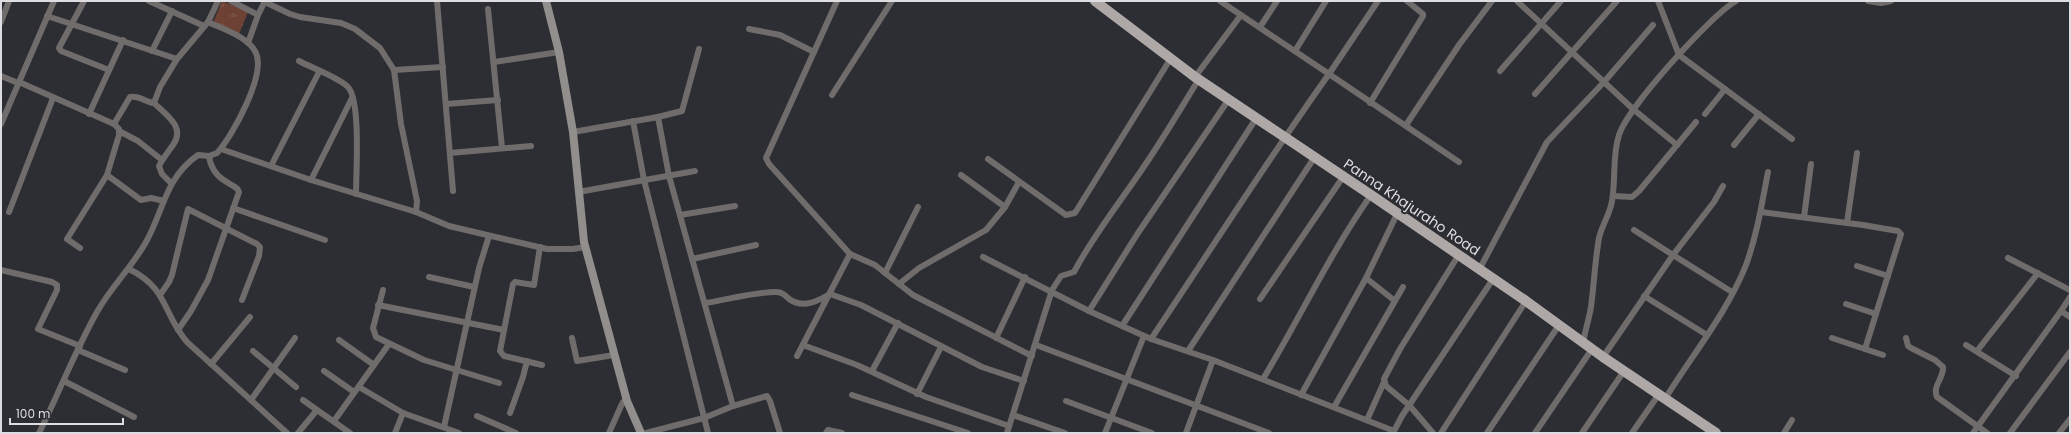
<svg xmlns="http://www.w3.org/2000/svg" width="2071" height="434" font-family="Poppins,sans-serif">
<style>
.grass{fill:url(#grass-tufts)}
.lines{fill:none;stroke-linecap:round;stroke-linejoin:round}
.minor{stroke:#6f6c6b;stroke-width:6}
.secondary{stroke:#928e8c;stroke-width:8}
.primary{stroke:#aea8a6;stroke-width:10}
.labels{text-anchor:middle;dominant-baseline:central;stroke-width:4;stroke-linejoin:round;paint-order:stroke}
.street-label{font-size:14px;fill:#dedee2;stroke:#2d2e33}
</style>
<defs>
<pattern id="grass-tufts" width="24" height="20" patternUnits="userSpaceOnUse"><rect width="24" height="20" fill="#6d4134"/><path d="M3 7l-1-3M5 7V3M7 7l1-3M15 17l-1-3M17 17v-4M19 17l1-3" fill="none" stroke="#815c51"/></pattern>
</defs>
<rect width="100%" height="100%" fill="#2d2e33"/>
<!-- grass -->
<path class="grass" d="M222,1L248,12L239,34L213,23Z"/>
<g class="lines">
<!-- minor -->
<g class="minor">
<path d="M84,1L59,48L61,51L109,70"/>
<path d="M149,1L204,26"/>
<path d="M231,1L258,15"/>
<path d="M437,1L453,191"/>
<path d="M1220,1L1329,74L1378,1"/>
<path d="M1517,1L1633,109L1677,145"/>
<path d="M1658,1L1679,55L1792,139"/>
<path d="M1868,1L1881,3L1891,1"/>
<path d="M265,2L290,14L300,17L341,23L355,29L380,48L394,70L401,124L417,201L416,212"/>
<path d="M488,9L502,148"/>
<path d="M47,16L177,59"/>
<path d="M1,22L9,1"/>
<path d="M1260,27L1277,1"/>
<path d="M749,29L780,35L814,52"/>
<path d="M248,43L258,15L265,1"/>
<path d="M152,51L172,11"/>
<path d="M1295,51L1326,1"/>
<path d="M299,61C312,68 338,77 348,87C361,101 356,173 356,194"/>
<path d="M494,62L559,52"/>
<path d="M394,70L443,67"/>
<path d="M1500,71L1561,1"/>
<path d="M1,76L18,83"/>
<path d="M1195,77L1241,15"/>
<path d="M19,82L114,124L119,129V135L107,175L67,239L80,248"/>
<path d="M1535,94L1617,1"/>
<path d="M832,95L892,1"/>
<path d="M1370,103L1423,16V14L1407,1"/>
<path d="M446,104L498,100"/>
<path d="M89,114L123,40"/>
<path d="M1705,114L1725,89"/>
<path d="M658,117L682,111L699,49"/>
<path d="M633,121L644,180L708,433"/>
<path d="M1,124L54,1"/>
<path d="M114,124L130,97C139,95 145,102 154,103"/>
<path d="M1406,125L1459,45L1492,1"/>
<path d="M119,131L138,141L162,160"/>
<path d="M573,132L658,117L669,176L733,406"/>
<path d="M1734,145L1759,114"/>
<path d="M221,149L311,180L416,212L449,226L547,249H573L585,247"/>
<path d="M450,153L531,146"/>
<path d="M988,159L1066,215L1075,213L1171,58"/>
<path d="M271,166L319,72"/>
<path d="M107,175L141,200L151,198L164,201"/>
<path d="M961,175L1005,207"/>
<path d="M311,180L352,98"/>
<path d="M171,183L162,174L159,166C163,158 168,152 173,145C186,127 166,115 154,103L160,87L177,59L208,22L218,1"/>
<path d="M1723,186L1714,202L1673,255L1732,292"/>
<path d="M578,192L695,171"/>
<path d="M1613,196L1632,197L1639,191L1696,122"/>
<path d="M233,208L325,240"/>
<path d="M9,212L53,98"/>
<path d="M1761,212L1863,225L1898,231L1901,234L1865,349"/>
<path d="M680,215L735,206"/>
<path d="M1804,217L1811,164"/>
<path d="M1847,223L1857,153"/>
<path d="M540,247L534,285L515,282L513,284L500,351L504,356L542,365"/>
<path d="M850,254L875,265L913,295L1032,356"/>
<path d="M983,257L1089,311L1151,339L1213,360L1394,431"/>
<path d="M2008,258L2070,290"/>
<path d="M692,259L756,245"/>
<path d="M1857,266L1888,276"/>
<path d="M129,269C169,289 162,313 187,342L287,433"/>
<path d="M1,270L52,282L57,285V290L38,329L80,346"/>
<path d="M1479,270L1547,142L1604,82L1653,25"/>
<path d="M885,273L918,207"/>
<path d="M429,277L474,287"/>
<path d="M1366,278L1395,301"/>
<path d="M899,284L919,268L986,230L1005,207L1019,182"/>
<path d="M383,290L373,328L376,337L424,360L499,383"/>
<path d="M160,295L169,282L172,275L188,209L257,244L260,247L259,256L242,300"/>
<path d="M1644,296L1707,335"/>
<path d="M1260,299L1343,177"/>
<path d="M705,303C727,300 753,292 776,292C782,292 785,295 789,299C803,309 818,301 830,294L861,305L982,367L1024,381"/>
<path d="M1846,304L1876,314"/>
<path d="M378,305L504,330"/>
<path d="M1089,311L1138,233L1229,99"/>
<path d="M2061,311L2070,317"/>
<path d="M1122,326L1257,117"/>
<path d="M178,330L191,311L208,280L239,192C238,183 213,184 209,156"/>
<path d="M572,338L577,361L614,355"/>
<path d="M996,338L1025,277"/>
<path d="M1832,338L1883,355"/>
<path d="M1906,338L1908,346L1911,348L1935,360L1943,367C1944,378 1932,386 1937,397L1987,433"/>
<path d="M1151,339C1210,251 1267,161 1329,74L1459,162"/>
<path d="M339,340L374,365"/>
<path d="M1583,343C1585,331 1589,319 1591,307C1594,284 1595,261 1599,238C1602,225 1610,214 1612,201C1616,178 1612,156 1619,135C1627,108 1711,15 1736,1"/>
<path d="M803,345L857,365L926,397L1009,426"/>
<path d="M1036,345L1269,433"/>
<path d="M1966,345L2016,376"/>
<path d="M78,350L125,370"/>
<path d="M253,351L296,387"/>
<path d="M1188,351L1314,158"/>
<path d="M1977,351L2038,273"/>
<path d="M797,356L850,254L769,164L766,158L837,1"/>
<path d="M1603,357L1673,255L1634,230"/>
<path d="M211,364L250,317"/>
<path d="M324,371L354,392"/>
<path d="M872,371L898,323"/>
<path d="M1263,379C1300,318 1330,253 1371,195"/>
<path d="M64,381L134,417"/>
<path d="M359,387L403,413L459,433"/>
<path d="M917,394L941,347"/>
<path d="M852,395L968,433"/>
<path d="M1301,395L1366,278L1397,214"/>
<path d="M1665,399C1692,355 1727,313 1746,265C1757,235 1762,203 1768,172"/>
<path d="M251,400L295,338"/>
<path d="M303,400L317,410"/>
<path d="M1066,401L1152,433"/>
<path d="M1334,407L1403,287"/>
<path d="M510,413L523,377L527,361"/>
<path d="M1013,415L1065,433"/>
<path d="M477,416L516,433"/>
<path d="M1367,420L1384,382"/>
<path d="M334,421L389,344"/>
<path d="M444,427L479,268L489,236"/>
<path d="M39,433C59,393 75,351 97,312C111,287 132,267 146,242C164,210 165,178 198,155L209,156L217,153C232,137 266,75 256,53C249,37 223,29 208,22"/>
<path d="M298,433L317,410L350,433"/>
<path d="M395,433L403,413"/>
<path d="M609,433L621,406L623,402L627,401"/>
<path d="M646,433L704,418L733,406L767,396L770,401L780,433"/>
<path d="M826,433L828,430L842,433"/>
<path d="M1007,433L1052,290L1061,276L1074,272C1094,234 1121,201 1145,165C1164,137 1181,108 1199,79"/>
<path d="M1105,433L1144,336"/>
<path d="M1186,433L1213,360"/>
<path d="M1393,433L1402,416L1493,279"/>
<path d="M1433,433L1409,405L1386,386L1384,379L1400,349L1458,256"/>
<path d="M1441,433L1526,301"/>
<path d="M1487,433L1559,325"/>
<path d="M1535,433L1592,349"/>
<path d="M1582,433L1624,371"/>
<path d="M1632,433L1659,394"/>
<path d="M1784,433L1792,420"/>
<path d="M1973,433L2061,311L2070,297"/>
<path d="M2010,433L2070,352"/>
<path d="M2059,433L2070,419"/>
</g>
<!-- secondary -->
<path class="secondary" d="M546,1L559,52L573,132L584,242L627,401L641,433"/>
<!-- primary -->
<path class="primary" d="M1095,1L1195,77L1371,195L1526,301L1603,357L1716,433"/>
</g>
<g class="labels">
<!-- street labels -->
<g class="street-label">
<text transform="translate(1412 207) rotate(34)">Panna Khajuraho Road</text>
</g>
</g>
<!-- border -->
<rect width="2071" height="434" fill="none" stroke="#dedee2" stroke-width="4"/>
<!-- scale -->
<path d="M10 418v6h113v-6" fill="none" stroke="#dedee2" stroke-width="2"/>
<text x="16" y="418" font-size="12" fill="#dedee2" stroke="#2d2e33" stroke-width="3" paint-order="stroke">100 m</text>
</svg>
